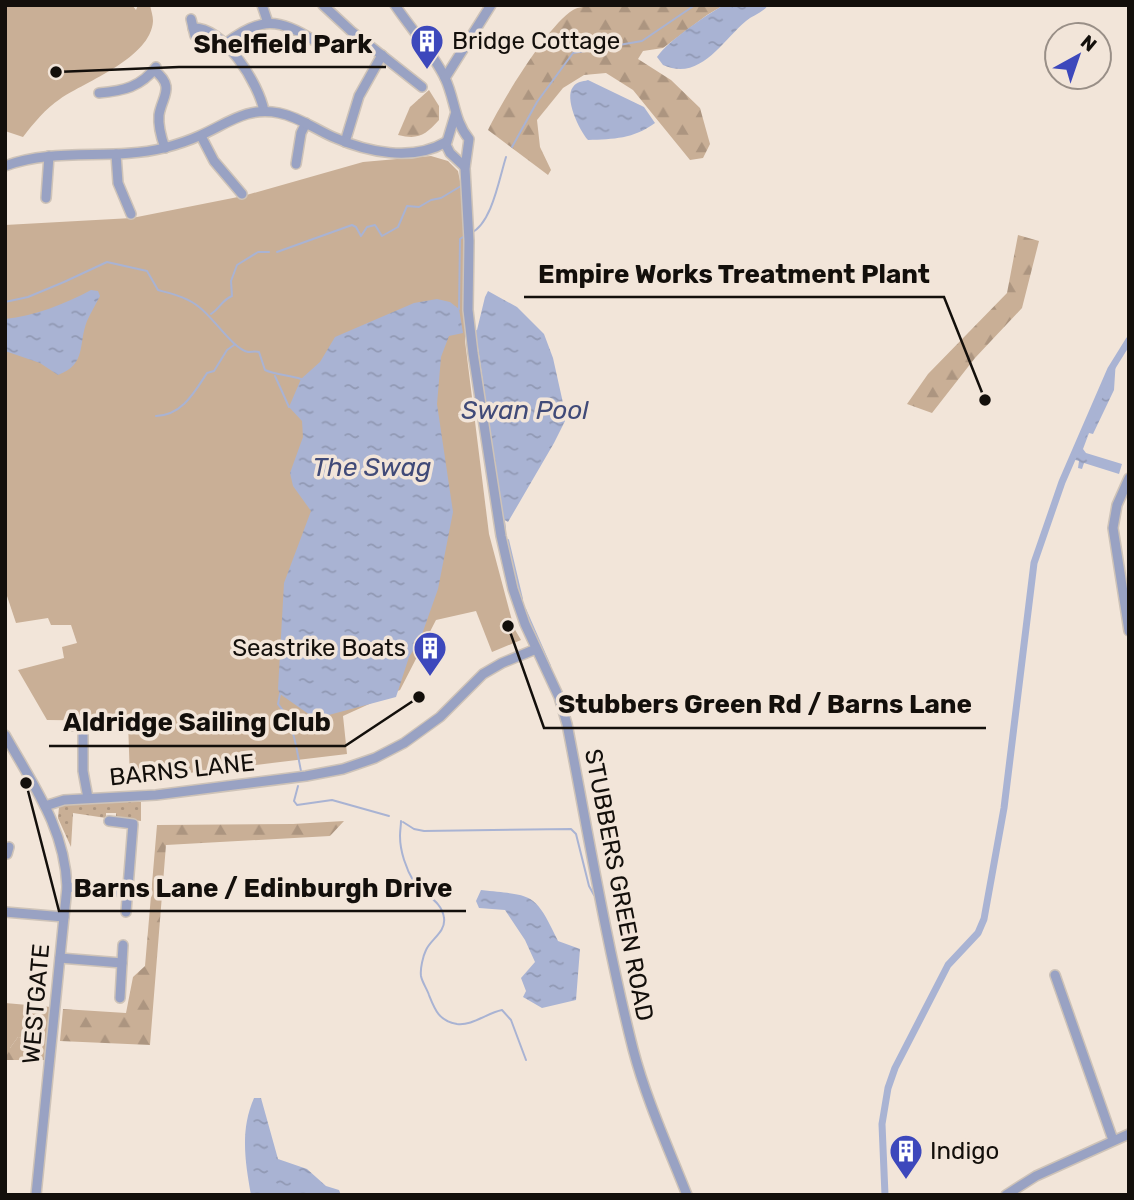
<svg xmlns="http://www.w3.org/2000/svg" width="1134" height="1200" font-family="Rubik,sans-serif">
<style>
.grass{fill:url(#grass-dots)}
.forest{fill:url(#forest-firs)}
.green{fill:#c9af96}
.water{fill:url(#water-ripples)}
.lines{fill:none;stroke-linecap:round;stroke-linejoin:round}
.stream{stroke:#a9b3d3;stroke-width:2}
.canal{stroke:#a9b3d3;stroke-width:7}
.minor-casing{stroke:#cec3b8;stroke-width:12}
.minor{stroke:#99a2c3;stroke-width:9}
.labels{text-anchor:middle;dominant-baseline:central;stroke-width:7;stroke-linejoin:round;paint-order:stroke}
.poi-label{font-size:24px;fill:#130f0b;stroke:#f2e5d9;text-anchor:start}
.street-label{font-size:24px;fill:#130f0b;stroke:#f2e5d9}
.water-label{font-size:26px;font-style:italic;fill:#404a78;stroke:#f2e5d9}
.leader{fill:none;stroke:#130f0b;stroke-width:2.5}
.callout-dot{fill:#130f0b;stroke:#f2e5d9;stroke-width:2.5}
.callout-label{font-size:26px;text-anchor:middle;font-weight:bold;fill:#130f0b;stroke:#f2e5d9;stroke-width:7;stroke-linejoin:round;paint-order:stroke}
</style>
<defs>
<pattern id="grass-dots" width="8" height="8" patternUnits="userSpaceOnUse" patternTransform="scale(1.75)"><rect width="8" height="8" fill="#c9af96"/><path d="M2 2h.1M6 6h.1" fill="none" stroke="#ac9580" stroke-width="1.8" stroke-linecap="round"/></pattern>
<pattern id="forest-firs" width="22" height="20" patternUnits="userSpaceOnUse" patternTransform="scale(1.75)"><rect width="22" height="20" fill="#c9af96"/><path d="M5 1l3.5 6h-7zM16 11l3.5 6h-7z" fill="#ac9580"/></pattern>
<pattern id="water-ripples" width="26" height="14" patternUnits="userSpaceOnUse" patternTransform="scale(1.75)"><rect width="26" height="14" fill="#a9b3d3"/><path d="M2 4q2-2 4 0t4 0M15 11q2-2 4 0t4 0" fill="none" stroke="#9199b4"/></pattern>
</defs>
<rect width="100%" height="100%" fill="#f2e5d9"/>
<!-- grass -->
<path class="grass" d="M67,802H141V821L116,818V813H106V818L73,813L71,847L58,818L59,807Z"/>
<!-- forest -->
<g class="forest">
<path d="M627,5H724L707,15L663,48L643,51L638,59L671,80L700,108L710,144L703,158L690,160L633,90L606,73L584,75L563,88L537,120L540,147L551,170L548,175L488,130C502,101 548,25 573,10C582,4 614,6 627,5Z"/>
<path d="M429,90L439,106V120C425,135 419,140 398,135L410,107Z"/>
<path d="M1018,235L1039,241L1022,308L975,358L932,413L907,404L928,374L1007,293Z"/>
<path d="M344,821L330,836L166,845L150,1045L60,1041L63,1009L126,1013L133,977L145,966L157,825L293,824Z"/>
<path d="M18,1037L46,1040L44,1060H5V1048H10Z"/>
</g>
<!-- green -->
<g class="green">
<path d="M5,5H132L136,10L138,5H150C151,10 153,16 153,21C151,58 86,81 60,99C46,108 33,124 23,137L5,131Z"/>
<path d="M431,156L448,161L458,171L461,186L465,239V341L489,534L514,628L521,640L492,652L476,611L436,620L400,690L343,716L347,754L130,780L128,721L47,720L18,670L64,658L62,647L77,643L71,625H51L48,618L16,623L5,590V225L132,218L243,196L363,162Z"/>
<path d="M5,1003L51,1007L46,1040L18,1037L10,1048H5Z"/>
</g>
<!-- water -->
<g class="water">
<path d="M724,5H768C763,13 753,15 746,21C722,41 700,82 663,65L657,57C668,41 706,15 724,5Z"/>
<path d="M588,80L644,107L655,123C633,139 614,139 588,140C579,130 564,98 573,87C577,81 582,82 588,80Z"/>
<path d="M91,290L98,291L100,296C96,304 91,312 87,321C78,344 87,364 58,375L40,363L5,351V319C34,316 65,304 91,290Z"/>
<path d="M488,291L517,307L544,334L553,358L565,412V421L554,443L508,522L503,519L478,348L473,331L477,330L485,297Z"/>
<path d="M437,299L450,302L459,309L463,333L449,336L441,357L437,404L453,512L438,589L420,640L409,657L396,697L325,716L310,715L280,694L278,689L284,583L311,511L293,486L290,473L303,437L302,421L289,407L301,379L320,362L335,337L414,303Z"/>
<path d="M1116,359L1114,390L1093,434L1089,433L1083,449L1086,453L1122,464L1119,474L1084,463L1082,469L1078,468L1079,461L1072,459Z"/>
<path d="M481,890C534,896 534,891 558,941L580,949L576,1000L542,1008L523,997L526,991L521,978L535,962L525,940L505,910L479,908L476,901Z"/>
<path d="M254,1098H261L278,1159L307,1169L326,1186L339,1190L341,1195H251C245,1161 240,1130 254,1098Z"/>
</g>
<g class="lines">
<!-- stream -->
<g class="stream">
<path d="M512,147L537,102L573,53L642,41L695,5"/>
<path d="M471,233C492,223 499,179 506,157"/>
<path d="M277,252L352,225L356,227L361,236L367,227L375,225L382,236L398,227L407,206L419,207L431,200L441,198L461,186"/>
<path d="M5,302L28,297L64,282L107,262L147,271L158,290C172,294 187,297 199,307C213,317 233,349 248,352C252,352 255,351 259,352L265,370C276,375 289,375 301,379"/>
<path d="M459,309L460,239L466,235"/>
<path d="M211,314C220,308 222,300 232,296L231,281L237,265L258,252H269"/>
<path d="M275,376L289,407"/>
<path d="M156,416C182,415 194,393 207,373L214,371L227,350L234,345"/>
<path d="M504,521L505,529"/>
<path d="M508,540L522,599"/>
<path d="M525,609L550,666"/>
<path d="M280,694L278,704C294,723 296,747 301,771"/>
<path d="M298,786L294,801L297,805L332,800L389,816"/>
<path d="M401,821C401,825 400,831 400,836C400,851 406,869 414,882C423,895 442,900 444,918C446,932 431,939 426,950C423,956 420,969 421,976C422,982 427,989 429,995C435,1010 439,1021 457,1024C472,1026 487,1013 502,1010L511,1020L526,1060"/>
<path d="M403,822L414,829L424,831L571,829L576,834L589,886L594,895"/>
</g>
<!-- canal -->
<path class="canal" d="M885,1195L882,1124L888,1088L895,1068L948,965L978,933L984,919L1004,808L1034,563L1062,482L1111,369L1129,340"/>
<defs>
<g id="minor">
<path d="M262,5L268,23"/>
<path d="M323,5L351,31L422,87"/>
<path d="M395,5C411,29 433,53 445,78C455,99 454,121 469,139L465,168L469,241L468,310L473,353L501,536L513,589L525,624L559,697L567,724C588,832 606,942 633,1049C646,1099 668,1147 687,1195"/>
<path d="M191,19L195,36"/>
<path d="M193,28C224,27 259,84 264,111"/>
<path d="M225,44C260,17 279,17 316,42"/>
<path d="M154,70C176,87 162,96 159,115C158,126 161,137 165,148"/>
<path d="M445,78L491,5"/>
<path d="M99,93C123,91 141,87 156,67"/>
<path d="M455,115L446,145L450,153L465,167"/>
<path d="M201,136L214,161L242,194"/>
<path d="M345,142L359,96L382,55"/>
<path d="M116,154L118,183L131,214"/>
<path d="M296,164L301,133L306,123"/>
<path d="M5,166C56,147 112,161 164,148C175,145 188,141 199,136C227,124 247,106 279,113C299,117 315,129 333,137C367,152 412,162 446,142"/>
<path d="M46,198L49,156"/>
<path d="M1129,478L1117,505L1113,528L1129,631"/>
<path d="M72,726H96"/>
<path d="M83,726V771L88,798"/>
<path d="M5,735C33,785 65,828 67,887L36,1195"/>
<path d="M45,806L64,800L156,795L306,776L343,769L375,758L404,743L440,717L483,674L502,663L536,649"/>
<path d="M109,821L133,824L126,912"/>
<path d="M7,854L9,847"/>
<path d="M67,887L127,892"/>
<path d="M5,912L64,917"/>
<path d="M60,958L122,963"/>
<path d="M1055,975L1113,1140"/>
<path d="M120,998L123,945"/>
<path d="M1006,1195L1036,1176L1129,1134"/>
</g>
</defs>
<!-- minor casing -->
<use href="#minor" class="minor-casing"/>
<!-- minor -->
<use href="#minor" class="minor"/>
</g>
<!-- icons -->
<defs>
<symbol id="building-pin" viewBox="-11 -11 22 30"><path d="M0 17L-7.5 6A9.5 9.5 0 1 1 7.5 6Z" fill="#3d48bc" stroke="#f2e5d9"/><path d="M-4-6H4V6H1V3H-1V6H-4ZM-2.5-4.3h1.7v1.8h-1.7ZM.8-4.3h1.7v1.8H.8ZM-2.5-1h1.7V.8h-1.7ZM.8-1h1.7V.8H.8Z" fill="#fff"/></symbol>
</defs>
<g fill-rule="evenodd">
<use href="#building-pin" x="408" y="22" width="38" height="52"/>
<use href="#building-pin" x="411" y="629" width="38" height="52"/>
<use href="#building-pin" x="887" y="1132" width="38" height="52"/>
</g>
<g class="labels">
<!-- poi labels -->
<g class="poi-label">
<text x="452" y="41">Bridge Cottage</text>
<text x="406" y="648" text-anchor="end">Seastrike Boats</text>
<text x="930" y="1151">Indigo</text>
</g>
<!-- street labels -->
<g class="street-label">
<text transform="translate(182 770) rotate(-6)">BARNS LANE</text>
<text transform="translate(619 885) rotate(79)">STUBBERS GREEN ROAD</text>
<text transform="translate(36 1004) rotate(-85)">WESTGATE</text>
</g>
<!-- water labels -->
<g class="water-label">
<text x="525" y="410">Swan Pool</text>
<text x="372" y="467">The Swag</text>
</g>
</g>
<!-- callouts -->
<path class="leader" d="M56 72L179 67H386M985 400L944 297H524M508 626L544 728H986M419 697L345 746H49M26 783L59 911H466"/>
<g class="callout-dot">
<circle cx="56" cy="72" r="7"/>
<circle cx="985" cy="400" r="7"/>
<circle cx="508" cy="626" r="7"/>
<circle cx="419" cy="697" r="7"/>
<circle cx="26" cy="783" r="7"/>
</g>
<g class="callout-label">
<text x="283" y="53">Shelfield Park</text>
<text x="734" y="283">Empire Works Treatment Plant</text>
<text x="765" y="713">Stubbers Green Rd / Barns Lane</text>
<text x="197" y="731">Aldridge Sailing Club</text>
<text x="263" y="897">Barns Lane / Edinburgh Drive</text>
</g>
<!-- border -->
<rect width="1134" height="1200" fill="none" stroke="#130f0b" stroke-width="14"/>
<!-- north arrow -->
<g transform="translate(1078 56) rotate(40)"><circle r="33" fill="#f2e5d9" stroke="#998f87" stroke-width="2"/>
<path d="M0-5L12 26L0 18L-12 26Z" fill="#3d48bc"/>
<text y="-10" font-size="19" font-weight="bold" text-anchor="middle" fill="#130f0b">N</text>
</g>
</svg>
